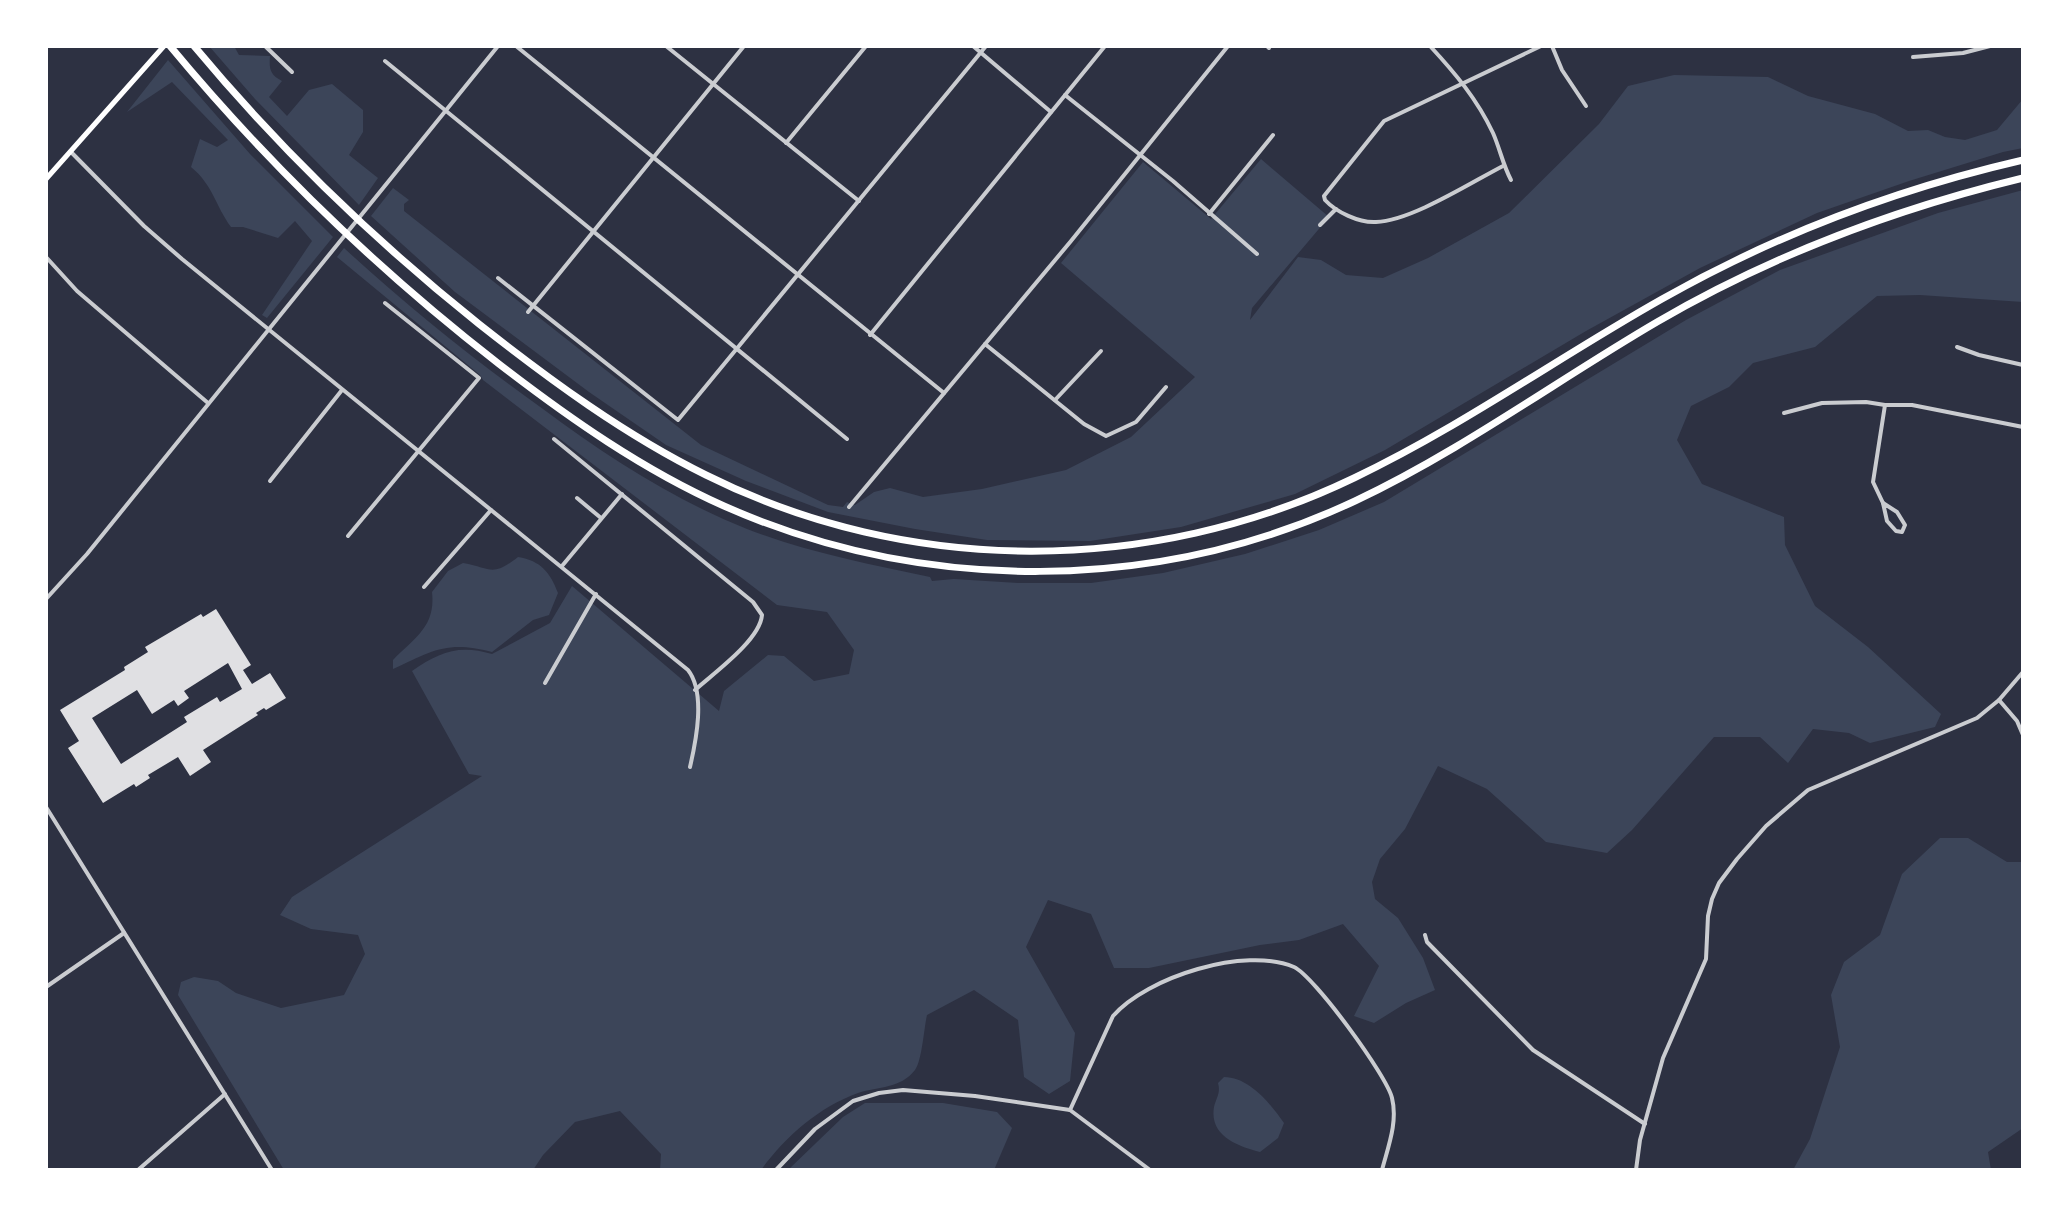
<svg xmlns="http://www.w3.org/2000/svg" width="2069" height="1216" font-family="Helvetica,sans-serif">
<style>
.green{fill:#3c4559}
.building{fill:#e0e0e3;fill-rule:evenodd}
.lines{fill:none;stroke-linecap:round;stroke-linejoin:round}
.minor{stroke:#caccd0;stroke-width:4}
.tertiary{stroke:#caccd0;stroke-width:4}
.secondary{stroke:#fff;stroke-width:5}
.motorway{stroke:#fff;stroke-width:7}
</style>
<rect width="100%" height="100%" fill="#2d3142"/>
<!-- green -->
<g class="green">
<path d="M209,46H234L239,55L270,56C269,69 270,75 282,81L269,97L287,116L309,90L332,84L363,110V132L349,155L378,178L359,205L255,99Z"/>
<path d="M168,60L250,154L333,237L267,318L262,315L312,241L295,221L278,238L243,227H231C215,205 213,185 191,167L200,139L217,147L228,140L172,82L127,112Z"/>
<path d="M1674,75L1768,77L1808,96L1875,114L1908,131L1928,130L1945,137L1965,140L1997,130L2023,99V148L2003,152L1909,181L1817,213L1700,268L1586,331L1385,450L1295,494L1181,527L1090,541L987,540L915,529L828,512L746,481L666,445L589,392L455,292L371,216L393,188L409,200L404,204V211L701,445L828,505L843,507L847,502L855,505L874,492L890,488L923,497L982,489L1066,470L1131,437L1195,377L1061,263L1143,162L1211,219L1261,159L1329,217L1252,308L1250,320L1298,257L1321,260L1346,275L1383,278L1428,258L1509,213L1599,124L1628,86Z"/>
<path d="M2023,190V302L1920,295L1877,296L1815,347L1753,363L1729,387L1691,406L1677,440L1702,484L1784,517L1785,545L1815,606L1868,647L1941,714L1935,727L1870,743L1849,733L1813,729L1788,763L1760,737H1714L1632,830L1607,853L1546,842L1487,789L1438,766L1405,829L1380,859L1372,882L1375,899L1398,918L1423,958L1435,990L1406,1003L1374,1023L1354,1016L1379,966L1343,924L1299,940L1260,945L1149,968H1114L1091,914L1048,900L1026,947L1075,1033L1070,1081L1049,1094L1024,1077L1018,1020L974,990L927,1015C924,1028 922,1061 915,1070C900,1089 879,1086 858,1093C819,1107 785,1137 761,1170H660L661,1154L620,1111L575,1122L543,1155L533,1170H284L178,995L181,982L194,977L218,981L236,993L281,1008L344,995L365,954L358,935L311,929L280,915L292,897L482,776L469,774L412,671C439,652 459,644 492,654L550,623L572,586L719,711L724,691L768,655L784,656L814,681L849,674L854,650L827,612L777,605L483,380L480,375L337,257L344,248C407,306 473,359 543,409C606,456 674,500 747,529C806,552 868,564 930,577L932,581L954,579L1018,583H1091L1163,573L1245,554L1319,530L1384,502L1686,320L1780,270L1938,213Z"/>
<path d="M518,557C541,561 550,572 558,593L549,615L533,620L492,652C447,640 432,651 393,669V660C414,638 436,627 432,592L448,571L463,563C492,568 491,578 518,557Z"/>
<path d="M1940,838H1968L2007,862H2023V1128L1988,1152L1991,1170H1793L1810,1139L1840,1047L1831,995L1844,962L1880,935L1902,874Z"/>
<path d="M1224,1077C1249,1077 1271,1104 1284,1123L1278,1138L1260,1152C1238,1146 1209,1136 1214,1107C1216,1098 1221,1093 1218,1083Z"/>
<path d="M865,1103H943L997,1112L1012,1128L994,1170H788L843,1117Z"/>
</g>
<!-- building -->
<path class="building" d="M216,609L251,665L243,670L252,684L270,673L286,698L266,710L264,708L256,713L258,715L203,750L211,762L190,776L178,757L148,775L150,778L136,787L134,784L103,803L68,748L79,741L60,710L125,670L124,667L148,652L145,647L201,614L203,617ZM228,663L242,689L220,702L217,697L184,717L187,722L121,764L92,718L137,690L152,714L174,700L178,706L189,698L184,691Z"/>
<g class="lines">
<!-- minor -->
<g class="minor">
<path d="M265,46L292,72"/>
<path d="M516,46L944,393"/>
<path d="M666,46L859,201"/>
<path d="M973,46L1051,112"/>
<path d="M1267,46L1269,48"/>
<path d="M1430,46C1455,73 1477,99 1493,133C1500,149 1503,165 1511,180"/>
<path d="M1552,46L1562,70L1586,106"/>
<path d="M1913,57L1963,53L1990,46"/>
<path d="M385,61L847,439"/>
<path d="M1065,95L1173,181L1257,254"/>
<path d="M786,143L866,46"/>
<path d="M71,152L144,226L182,259L688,670C706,693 696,741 690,767"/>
<path d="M1503,166C1470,183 1411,221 1376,222C1359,223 1336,212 1325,200L1324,196L1384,121L1541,46"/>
<path d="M1209,214L1273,135"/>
<path d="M1320,225L1336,209"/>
<path d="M46,257L77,291L208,403"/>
<path d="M498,278L678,420L986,46"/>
<path d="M528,312L744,46"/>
<path d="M870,335L1105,46"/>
<path d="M985,344L1084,424L1106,436L1136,422L1166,387"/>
<path d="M1957,347L1979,355L2023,365"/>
<path d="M1055,400L1101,351"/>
<path d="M1784,413L1822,403L1866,402L1885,405H1912L2023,427"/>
<path d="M554,439L753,602L762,615C760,640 714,673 695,690"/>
<path d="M270,481L342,390"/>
<path d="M577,498L601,518"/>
<path d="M1883,503L1873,482L1885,405"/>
<path d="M1883,503L1897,512L1905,525L1902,532L1896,531L1887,521Z"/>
<path d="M849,507L1071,241L1228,46"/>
<path d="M348,536L479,378L385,303"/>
<path d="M562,566L622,494"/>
<path d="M424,587L491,510"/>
<path d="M46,599L87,554L498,46"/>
<path d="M545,683L596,594"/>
<path d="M1999,700L2017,721L2023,735"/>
<path d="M1425,935L1427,942L1533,1050L1645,1124"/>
<path d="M46,987L124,933"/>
<path d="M1070,1110L1113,1016C1147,977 1245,946 1294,967C1314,976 1387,1076 1392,1098C1398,1122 1388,1147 1382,1170"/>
<path d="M138,1170L225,1094"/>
<path d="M776,1170L815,1129L853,1101L879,1093L903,1090L975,1096L1070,1110L1150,1170"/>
</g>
<!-- tertiary -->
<g class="tertiary">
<path d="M46,807L272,1170"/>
<path d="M1636,1170L1640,1140L1663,1058L1706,959L1708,916L1712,899L1719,883L1737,859L1766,826L1808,790L1977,718L1999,700L2023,672"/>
</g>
<!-- secondary -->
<path class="secondary" d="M46,179L164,46"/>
<!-- motorway -->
<g class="motorway">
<path d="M170,46C268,164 378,270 499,364C569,418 643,470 724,506C923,594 1157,594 1355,501C1461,451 1556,381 1657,322C1772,255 1895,209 2023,178"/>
<path d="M194,46C279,148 375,241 479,324C550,380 625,435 706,475C908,576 1151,576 1354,478C1461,427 1559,357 1662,299C1775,235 1897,189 2023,160"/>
</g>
</g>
<!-- border -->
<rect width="2069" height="1216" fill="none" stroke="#ffffff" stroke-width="96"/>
</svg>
